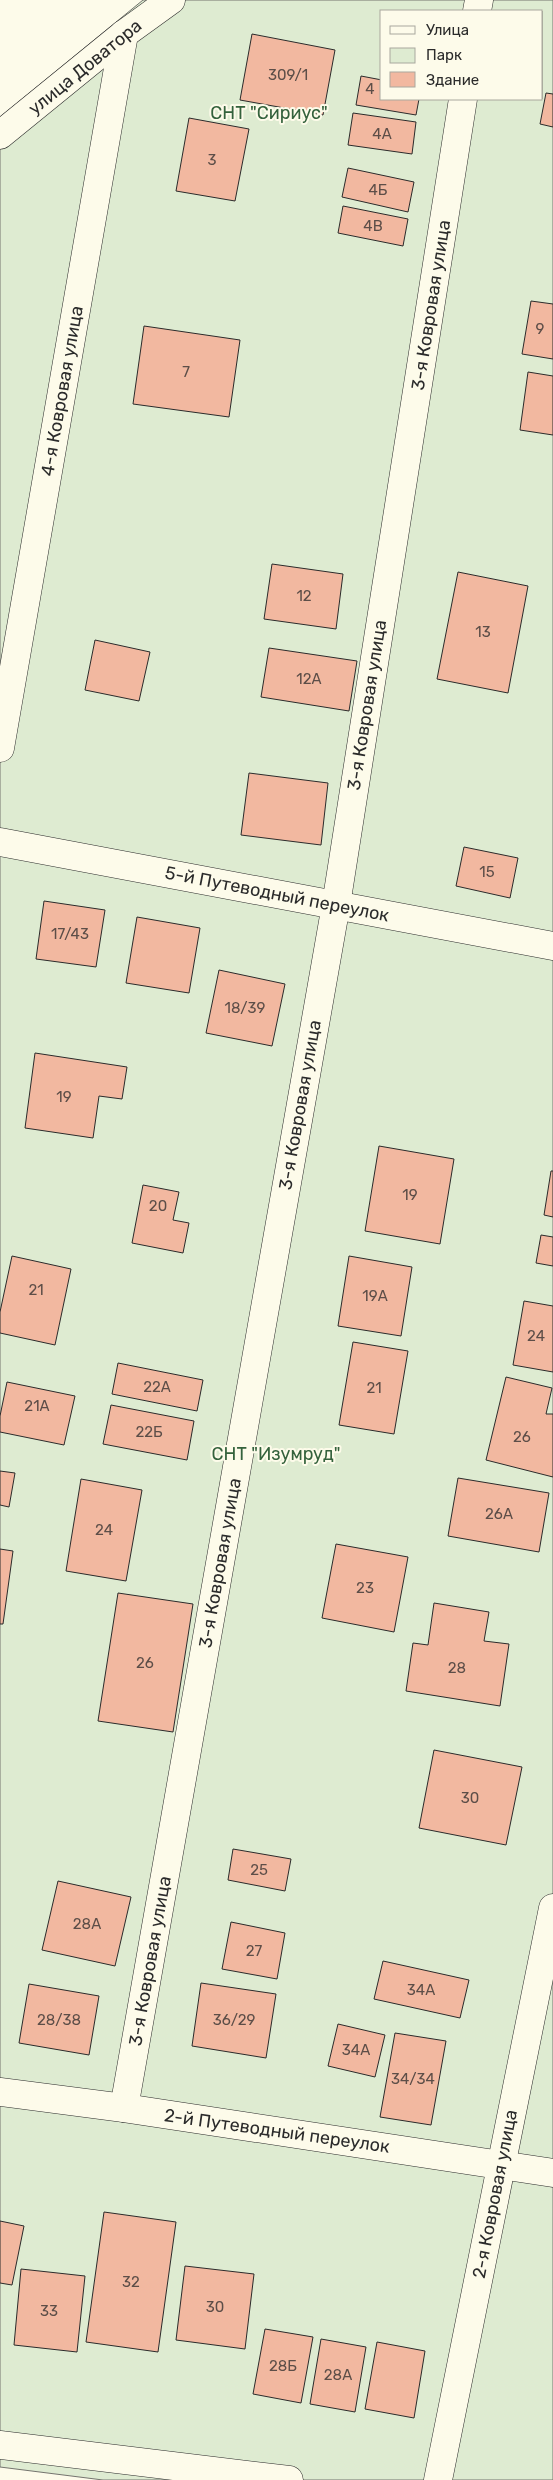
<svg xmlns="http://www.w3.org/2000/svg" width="553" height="2480" font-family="Rubik,sans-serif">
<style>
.green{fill:#deebd1;stroke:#74746e;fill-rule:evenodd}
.building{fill:#f2b8a0;stroke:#2b2b2b}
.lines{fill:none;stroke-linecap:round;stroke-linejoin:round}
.minor-casing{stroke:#2b2b2b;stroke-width:29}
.minor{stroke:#fdfbea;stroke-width:28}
.labels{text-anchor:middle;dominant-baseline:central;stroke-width:4;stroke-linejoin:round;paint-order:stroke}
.number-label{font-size:15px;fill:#5d4e48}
.street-label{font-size:18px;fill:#2b2b2b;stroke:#fdfbea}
.park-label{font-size:18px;fill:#34623c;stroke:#fdfbea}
</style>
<rect width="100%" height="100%" fill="#fdfbea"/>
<!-- green -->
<path class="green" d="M143,0H553V2480H103L0,2467V117ZM382,11H542V99H382Z"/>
<!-- building -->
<g class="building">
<path d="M252,34L335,50L323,115L240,100Z"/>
<path d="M361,76L382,80V99H419L416,115L356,105Z"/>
<path d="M546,93L553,94V127L540,124Z"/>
<path d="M353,113L416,122L412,154L348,145Z"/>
<path d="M189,118L249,129L235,201L176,191Z"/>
<path d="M348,168L414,182L408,212L342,197Z"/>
<path d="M343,206L408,219L403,246L338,233Z"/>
<path d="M531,301L553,304V359L522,354Z"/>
<path d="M144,326L240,340L229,417L133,404Z"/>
<path d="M528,372L553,376V435L520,430Z"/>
<path d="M272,564L343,574L336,629L264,619Z"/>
<path d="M458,572L528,586L508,693L437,679Z"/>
<path d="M95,640L150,652L139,701L85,690Z"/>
<path d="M269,648L357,661L349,711L261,697Z"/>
<path d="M249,773L328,783L321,845L241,835Z"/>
<path d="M464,847L518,858L510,898L456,886Z"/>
<path d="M44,901L105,910L96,967L36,959Z"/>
<path d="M137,917L200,928L189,993L126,983Z"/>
<path d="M219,970L285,984L272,1046L206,1033Z"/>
<path d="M35,1053L127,1067L122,1099L99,1096L93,1138L25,1128Z"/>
<path d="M379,1146L454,1159L440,1244L365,1231Z"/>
<path d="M551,1171H553V1217L544,1215Z"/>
<path d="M143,1185L179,1192L173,1220L189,1223L183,1253L132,1243Z"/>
<path d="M541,1235L553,1237V1266L536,1263Z"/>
<path d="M12,1256L71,1269L55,1345L0,1333V1312Z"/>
<path d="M349,1256L412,1267L401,1336L338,1326Z"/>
<path d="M524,1301L553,1306V1372L513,1365Z"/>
<path d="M353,1342L408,1351L394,1434L339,1425Z"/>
<path d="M118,1363L203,1380L197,1411L112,1394Z"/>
<path d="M506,1377L552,1388L546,1414H553V1477L486,1460Z"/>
<path d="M7,1382L75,1396L64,1445L0,1432V1416Z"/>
<path d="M111,1405L194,1421L187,1460L103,1444Z"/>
<path d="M0,1471L15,1473L9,1507L0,1505Z"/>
<path d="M458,1478L549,1493L539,1552L448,1536Z"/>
<path d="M81,1479L142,1490L126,1581L66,1571Z"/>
<path d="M336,1544L408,1557L394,1632L322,1618Z"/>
<path d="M0,1549L13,1551L3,1624H0Z"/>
<path d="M118,1593L193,1604L173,1732L98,1721Z"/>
<path d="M434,1603L489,1612L484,1641L509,1644L500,1706L406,1691L413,1643L428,1645Z"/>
<path d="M434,1750L522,1767L506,1845L419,1828Z"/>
<path d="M233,1849L291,1859L285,1891L228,1880Z"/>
<path d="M58,1881L131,1897L115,1966L42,1950Z"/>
<path d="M231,1922L285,1933L277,1979L222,1969Z"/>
<path d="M383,1961L469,1980L460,2018L374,1999Z"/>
<path d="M201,1983L276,1994L266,2058L192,2046Z"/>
<path d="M29,1984L99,1996L89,2055L19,2043Z"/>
<path d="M338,2024L385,2035L375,2077L328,2066Z"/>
<path d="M395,2033L446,2041L431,2125L380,2117Z"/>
<path d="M104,2212L176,2222L158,2352L86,2342Z"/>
<path d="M0,2221L24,2226L12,2285L0,2283Z"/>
<path d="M185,2266L254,2274L245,2349L176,2340Z"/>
<path d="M21,2269L85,2276L77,2352L14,2345Z"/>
<path d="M265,2329L313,2337L301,2403L253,2394Z"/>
<path d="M321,2339L366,2347L355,2412L310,2404Z"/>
<path d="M377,2342L425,2351L414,2418L365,2409Z"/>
</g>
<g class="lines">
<defs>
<g id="minor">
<path d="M477,11L479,0"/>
<path d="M0,135L124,34L171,0"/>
<path d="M0,748L124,34"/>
<path d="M0,842L553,946"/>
<path d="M0,2092L124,2108L553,2173"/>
<path d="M124,2108L336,905L463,99"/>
<path d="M0,2445L289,2480"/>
<path d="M438,2480L553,1908"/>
</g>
</defs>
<!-- minor casing -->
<use href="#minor" class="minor-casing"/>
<!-- minor -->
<use href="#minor" class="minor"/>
</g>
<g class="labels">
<!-- number labels -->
<g class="number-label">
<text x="288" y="75">309/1</text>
<text x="370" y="89">4</text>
<text x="382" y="134">4А</text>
<text x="212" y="160">3</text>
<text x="378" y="190">4Б</text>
<text x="373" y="226">4В</text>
<text x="540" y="329">9</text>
<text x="186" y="372">7</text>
<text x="304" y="596">12</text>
<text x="483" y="632">13</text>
<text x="309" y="679">12А</text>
<text x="487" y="872">15</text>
<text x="70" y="934">17/43</text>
<text x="245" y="1008">18/39</text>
<text x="64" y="1097">19</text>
<text x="410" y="1195">19</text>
<text x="158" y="1206">20</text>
<text x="36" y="1290">21</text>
<text x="375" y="1296">19А</text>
<text x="536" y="1336">24</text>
<text x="157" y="1387">22А</text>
<text x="374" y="1388">21</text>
<text x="37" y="1406">21А</text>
<text x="149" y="1432">22Б</text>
<text x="522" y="1437">26</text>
<text x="499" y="1514">26А</text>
<text x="104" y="1530">24</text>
<text x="365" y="1588">23</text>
<text x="145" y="1663">26</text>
<text x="457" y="1668">28</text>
<text x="470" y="1798">30</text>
<text x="259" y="1870">25</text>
<text x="87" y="1924">28А</text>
<text x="254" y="1951">27</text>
<text x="421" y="1990">34А</text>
<text x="59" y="2020">28/38</text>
<text x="234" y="2020">36/29</text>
<text x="356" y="2050">34А</text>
<text x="413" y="2079">34/34</text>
<text x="131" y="2282">32</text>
<text x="215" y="2307">30</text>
<text x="49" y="2311">33</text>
<text x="283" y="2366">28Б</text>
<text x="338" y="2375">28А</text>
</g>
<!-- street labels -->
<g class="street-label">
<text transform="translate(85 67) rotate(-39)">улица Доватора</text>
<text transform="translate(431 305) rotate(-81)">3-я Ковровая улица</text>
<text transform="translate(62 391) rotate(-80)">4-я Ковровая улица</text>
<text transform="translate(367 705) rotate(-81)">3-я Ковровая улица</text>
<text transform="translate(277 894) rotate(11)">5-й Путеводный переулок</text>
<text transform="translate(300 1105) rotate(-80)">3-я Ковровая улица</text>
<text transform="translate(220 1563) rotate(-80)">3-я Ковровая улица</text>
<text transform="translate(150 1961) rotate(-80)">3-я Ковровая улица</text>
<text transform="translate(277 2131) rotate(8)">2-й Путеводный переулок</text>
<text transform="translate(495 2194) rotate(-79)">2-я Ковровая улица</text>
</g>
<!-- park labels -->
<g class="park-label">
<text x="269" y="113">СНТ "Сириус"</text>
<text x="276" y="1454">СНТ "Изумруд"</text>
</g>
</g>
<!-- legend -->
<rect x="380" y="10" width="162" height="90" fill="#fdfbea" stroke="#a9a89e"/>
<rect x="390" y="26" width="25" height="8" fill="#fdfbea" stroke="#a9a89e"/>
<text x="426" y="35" font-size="15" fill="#2b2b2b">Улица</text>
<rect x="390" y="48" width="25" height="15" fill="#deebd1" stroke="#a9a89e"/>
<text x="426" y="60" font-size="15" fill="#2b2b2b">Парк</text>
<rect x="390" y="72" width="25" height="15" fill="#f2b8a0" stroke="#a9a89e"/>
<text x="426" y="85" font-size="15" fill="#2b2b2b">Здание</text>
</svg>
